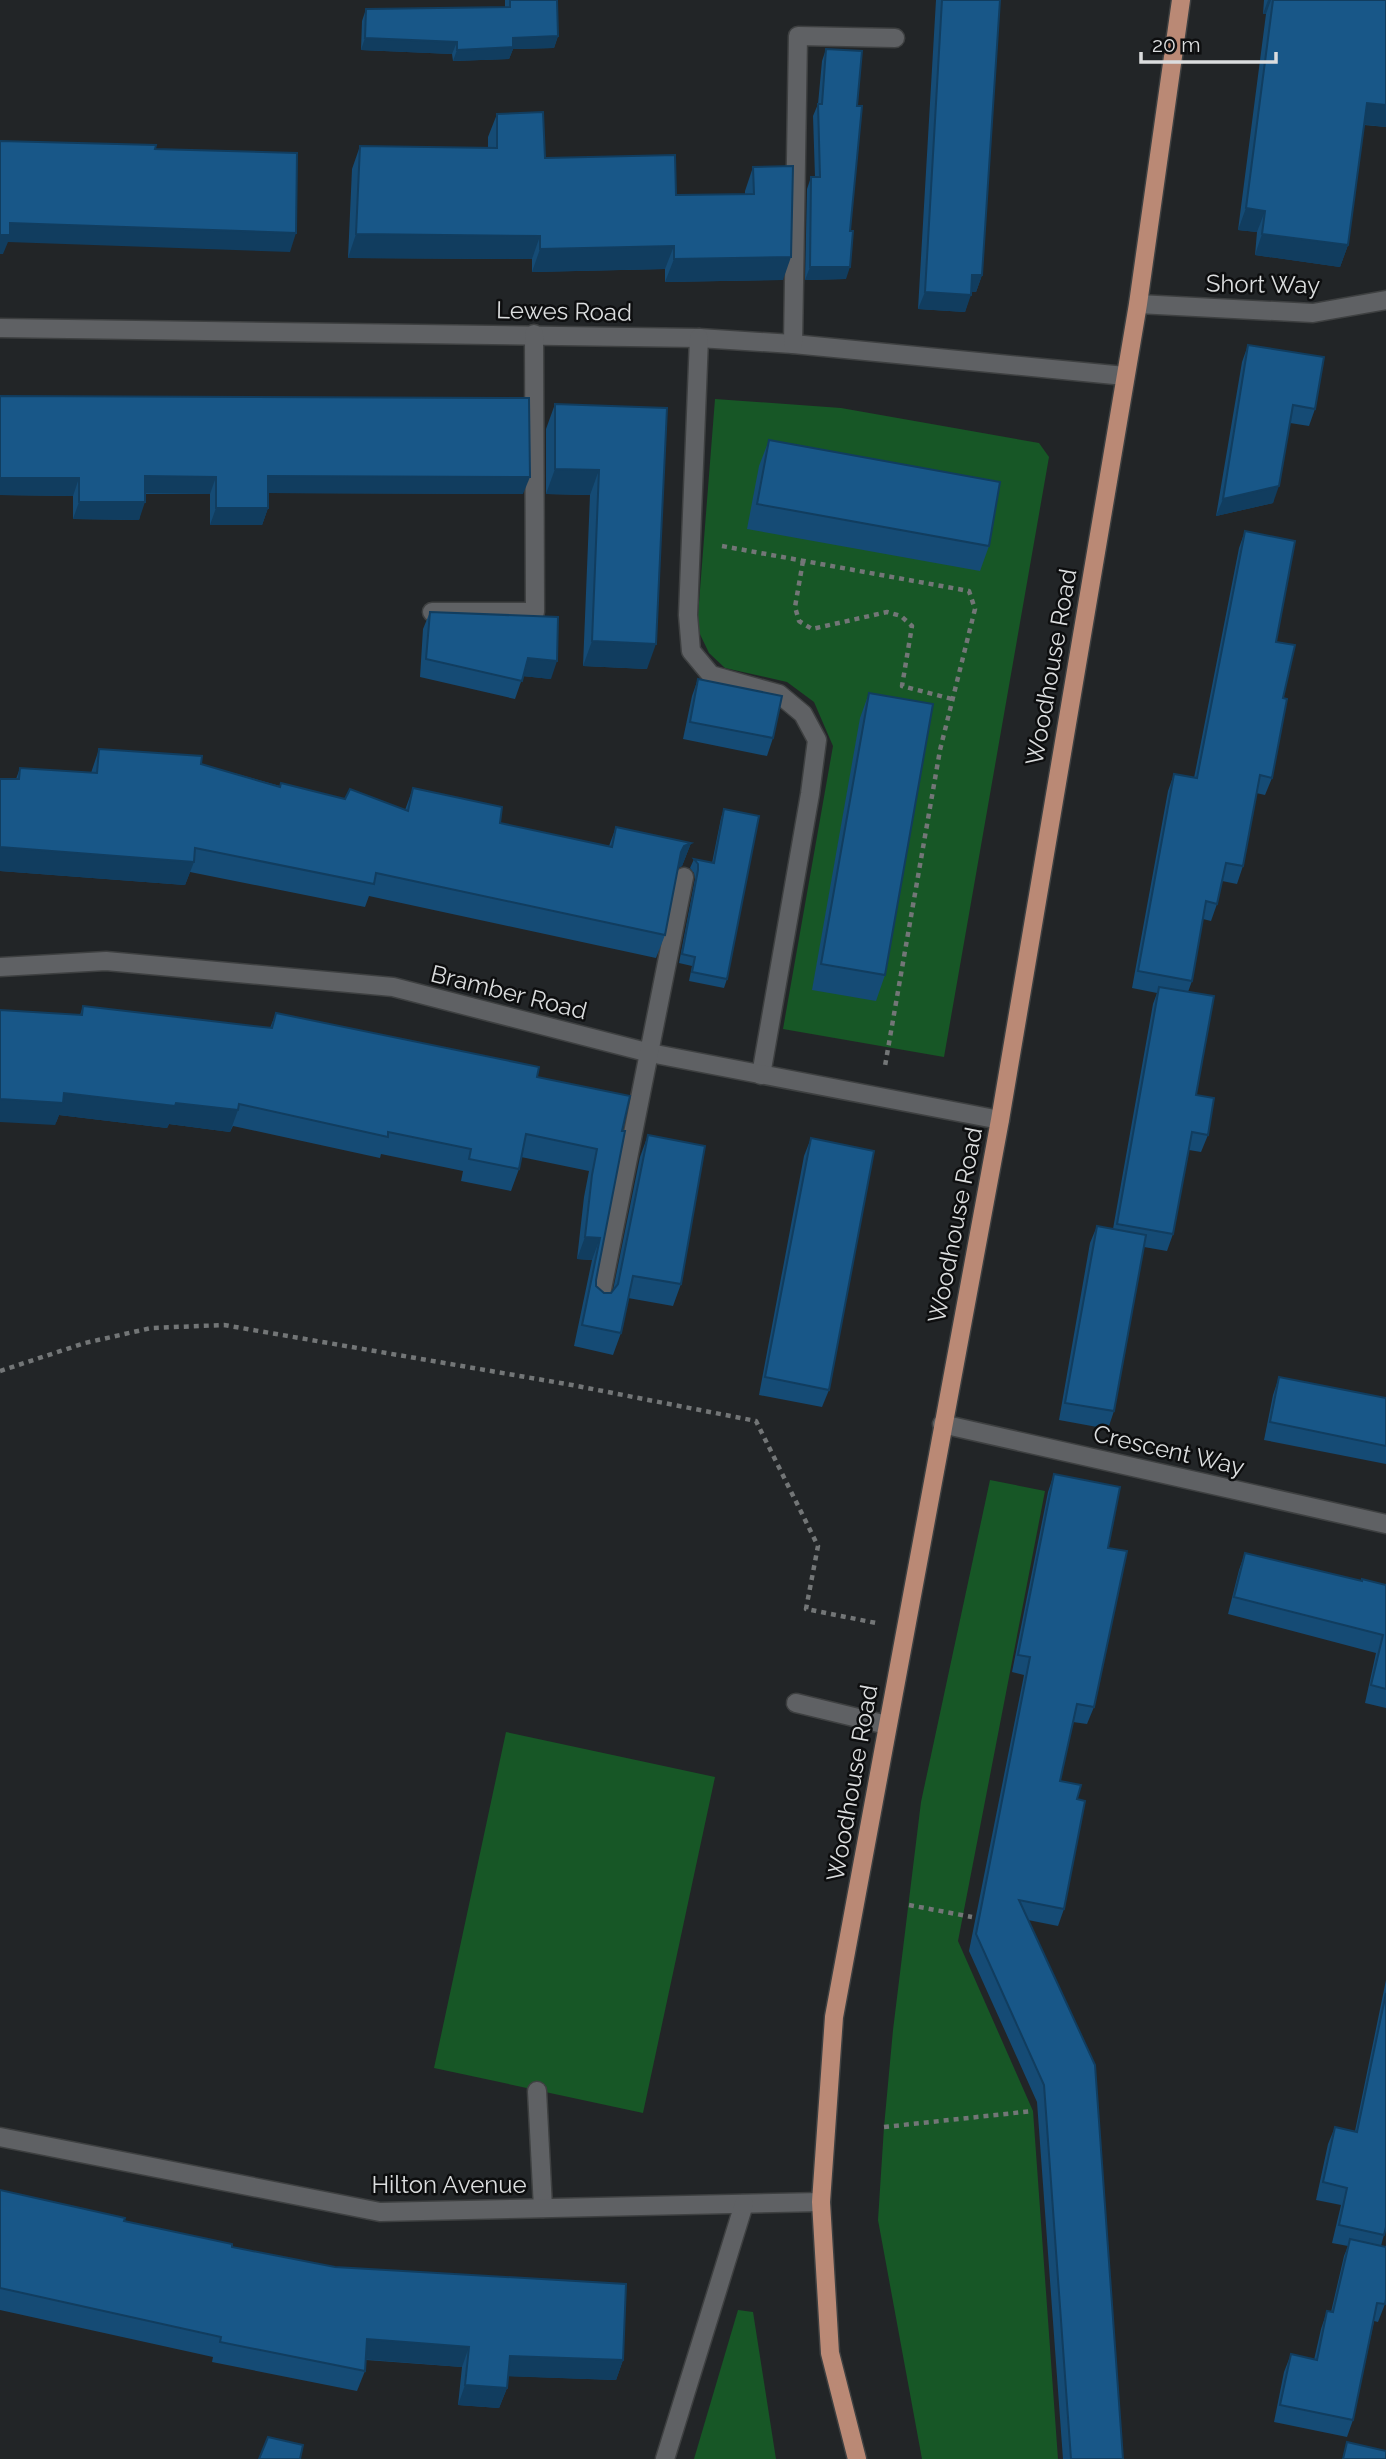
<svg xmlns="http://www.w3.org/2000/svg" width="1386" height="2459" font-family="Raleway,sans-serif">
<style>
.green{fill:#175726}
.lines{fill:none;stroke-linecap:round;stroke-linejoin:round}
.minor-casing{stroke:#3e4041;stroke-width:21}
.major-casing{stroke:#3e4041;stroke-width:21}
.path{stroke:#737677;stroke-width:4.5;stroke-dasharray:5 5;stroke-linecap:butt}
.minor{stroke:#5f6164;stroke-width:18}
.major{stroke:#ba8975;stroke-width:18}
.wall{fill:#154b75}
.shaded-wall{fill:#113d5f}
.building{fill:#185788;stroke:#113d5f;stroke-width:2}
.labels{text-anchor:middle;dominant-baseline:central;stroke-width:5;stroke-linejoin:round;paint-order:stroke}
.street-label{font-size:24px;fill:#dbddde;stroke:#0d0e0f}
</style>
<rect width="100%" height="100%" fill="#222527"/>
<!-- green -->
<g class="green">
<path d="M715,399L841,408L1039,443L1049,457L944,1057L783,1029L833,746L814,702L787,682L725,668L709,653L697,628Z"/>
<path d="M990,1480L1045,1491L958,1941L1033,2111L1058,2459H922L878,2220L884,2127L893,2030L921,1802Z"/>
<path d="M506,1732L715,1777L643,2113L434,2068Z"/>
<path d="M738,2310L753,2312L776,2459H694Z"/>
</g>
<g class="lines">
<defs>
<g id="minor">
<path d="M1138,304L1313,313L1386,300"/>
<path d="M0,328L699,338L793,344L1125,376"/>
<path d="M699,338L688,615L691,651L711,675L779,694L803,714L817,740L810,794L761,1075"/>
<path d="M793,344L798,36L895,38"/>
<path d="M432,612H535L534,334"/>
<path d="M0,967L106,961L393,987L650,1053L1000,1120"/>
<path d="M599,1304L684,877"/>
<path d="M942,1424L1386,1524"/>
<path d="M796,1703L887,1725"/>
<path d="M537,2091L543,2208"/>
<path d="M0,2137L380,2212L821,2202"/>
<path d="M665,2459L744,2204"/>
</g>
<path id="major" d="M857,2459L830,2353L821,2202L834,2017L1000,1120L1138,304L1181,0"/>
</defs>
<!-- minor casing -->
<use href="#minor" class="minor-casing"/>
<!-- major casing -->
<use href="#major" class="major-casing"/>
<!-- path -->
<g class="path">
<path d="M722,546L969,591L975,609L940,750L885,1066"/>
<path d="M803,561L795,607L799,621L812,629L887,612L901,616L912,626L902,686L952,699"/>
<path d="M0,1371L85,1343L151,1328L224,1325L572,1385L756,1421L818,1546L806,1609L876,1623"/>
<path d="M909,1905L972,1917"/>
<path d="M884,2127L1033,2111"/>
</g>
<!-- minor -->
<use href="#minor" class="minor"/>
<!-- major -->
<use href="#major" class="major"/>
</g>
<!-- wall -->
<g class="wall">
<path d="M505,0H557L558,36L554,48L513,49L509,59L453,61L452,54L361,50L362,21L366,9L505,7Z"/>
<path d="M936,0H1000L982,275L976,292H971L965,312L918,309Z"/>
<path d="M1264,0H1386V127L1364,125L1348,245L1340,267L1255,255L1257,232L1238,230L1266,14H1263Z"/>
<path d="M826,49L857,106L846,279L805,280L807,189L811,177H815L813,116L818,104L822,61Z"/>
<path d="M497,114L545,158L676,195L745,194V191L753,167L783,280L665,282V269L532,272V259L348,258L352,169L360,146L488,148V137Z"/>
<path d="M1248,345L1315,409L1309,426L1290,423L1273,503L1216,516L1242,362Z"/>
<path d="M0,396L523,494L268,493V508L262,525H210V494H145L139,520L73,519V496L0,495Z"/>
<path d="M555,404L667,408L647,669L583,666L590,495L546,494V429Z"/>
<path d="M769,440L989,546L980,571L747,529L759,466Z"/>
<path d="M1245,531L1276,642L1283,698L1272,778L1265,795L1256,793L1243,866L1237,884L1222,881L1217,904L1211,921L1203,919L1192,981L1188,992L1196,1095L1208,1135L1201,1152L1189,1150L1173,1234L1167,1251L1144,1247L1114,1411L1108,1429L1059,1420L1090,1243L1097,1226L1113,1229L1153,1004L1157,993L1132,988L1168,791L1174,774L1194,778L1239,548Z"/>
<path d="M430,612L551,679L523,676L515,699L420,677L423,629Z"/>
<path d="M698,679L773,738L767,756L683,739L692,696Z"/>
<path d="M869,693L885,975L876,1001L812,990L860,718Z"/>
<path d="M99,749L201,764L280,786L345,799L405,810L413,788L500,823L609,846L616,827L691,843L682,866L678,868L665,935L656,958L369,896L365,907L190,872L185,885L0,871V779H16L20,768L91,773Z"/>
<path d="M724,809L727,979L724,988L689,981L692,966L679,963L695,879L694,873L690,868L694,859L712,863L721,818Z"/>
<path d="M83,1006L270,1028L276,1013L537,1077L622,1131L596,1280V1286L604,1293H611L613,1290L640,1157L648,1135L681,1284L673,1306L628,1298L621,1333L613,1355L574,1346L592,1260L577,1259L584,1197L589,1171L521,1157L519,1169L511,1191L461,1181L463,1171L381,1154L380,1158L233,1126L230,1132L169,1124L167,1128L59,1115L55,1125L80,1015Z"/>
<path d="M811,1138L829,1390L822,1407L759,1395L804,1156Z"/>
<path d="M1279,1377L1386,1398V1464L1264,1440L1273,1395Z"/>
<path d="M1054,1474L1108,1548L1094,1707L1087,1724L1073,1722L1060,1781L1077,1799L1064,1909L1058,1926L1028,1920L1123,2459H1063L1037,2102L969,1951L1024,1675L1012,1672L1048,1492Z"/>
<path d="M1245,1553L1362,1581L1386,1585V1708L1365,1703L1376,1653L1228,1614L1239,1570Z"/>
<path d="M1386,1980V2227L1381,2246L1385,2304L1378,2322L1374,2321L1353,2420L1347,2437L1274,2422L1284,2372L1291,2354L1314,2360L1321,2329L1327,2311L1331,2312L1344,2256L1348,2246L1332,2243L1341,2205L1316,2200L1328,2144L1335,2127L1355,2131Z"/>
<path d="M0,2190L232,2247L623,2360L616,2380L508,2376L507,2388L499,2408L458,2405L462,2367L366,2360L365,2371L357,2391L212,2362L213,2357L0,2310Z"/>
</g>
<!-- shaded-wall -->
<g class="shaded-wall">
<path d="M1268,0H1271L1266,14H1263Z"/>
<path d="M558,36L554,48L513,49L509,59L453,61L457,50L513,38Z"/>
<path d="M365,38L457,42L452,54L361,50Z"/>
<path d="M1367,103L1386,105V127L1359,124Z"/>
<path d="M1246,208L1265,211L1257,232L1238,230Z"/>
<path d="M10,223L296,233L290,252L8,242L3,254H0V235Z"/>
<path d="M356,234L540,236L532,259L348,258Z"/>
<path d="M1262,234L1348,245L1340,267L1255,255Z"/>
<path d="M674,246L665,269L532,272L540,249Z"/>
<path d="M791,257L783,280L665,282L674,259Z"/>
<path d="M810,267H850L846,279L805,280Z"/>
<path d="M972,275H982L976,292H966Z"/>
<path d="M925,292L971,295L965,312L918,309Z"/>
<path d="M555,469L599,470L590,495L546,494Z"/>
<path d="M145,476L216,477L210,494L138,493Z"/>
<path d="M268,476L530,477L523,494L262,493Z"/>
<path d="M0,478H79L73,496L0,495Z"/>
<path d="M1279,486L1273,503L1216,516L1223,499Z"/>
<path d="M79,502H145L139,520L73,519Z"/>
<path d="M216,508H268L262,525H210Z"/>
<path d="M592,641L656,644L647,669L583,666Z"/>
<path d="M528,658L557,661L551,679L522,676Z"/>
<path d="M691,843L682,866L676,869L681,852L684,846Z"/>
<path d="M0,847L194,862L185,885L0,871Z"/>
<path d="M64,1093L176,1103L238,1110L230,1132L169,1124L167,1128L59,1115L55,1125L0,1122V1099Z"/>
<path d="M585,1237L600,1238L592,1260L577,1259Z"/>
<path d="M367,2339L469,2347L462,2367L360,2359Z"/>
<path d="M510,2356L623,2360L616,2380L502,2376Z"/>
<path d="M465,2385L507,2388L499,2408L458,2405Z"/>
</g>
<!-- building -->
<g class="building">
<path d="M510,0H557L558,36L513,38V47L457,50V42L365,38L366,9L510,7Z"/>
<path d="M942,0H1000L982,275H972L971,295L925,292Z"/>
<path d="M1273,0H1386V105L1367,103L1348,245L1262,234L1265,211L1246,208Z"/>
<path d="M826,49L862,51L857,106H862L850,231H853L850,267H810L811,177H820L818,104H822Z"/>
<path d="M543,112L545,158L675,155L676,195L754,194L753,167L793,166L791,257L674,259V246L540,249V236L356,234L360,146L497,148V114Z"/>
<path d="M0,141L156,145L155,149L297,153L296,233L10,223V235H0Z"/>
<path d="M1248,345L1324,357L1315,409L1293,405L1279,486L1223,499Z"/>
<path d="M0,396L529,398L530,477L268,476V508H216V477L145,476V502H79V478H0Z"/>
<path d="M555,404L667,408L656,644L592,641L599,470L555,469Z"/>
<path d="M769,440L1000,482L989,546L757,504Z"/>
<path d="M1245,531L1295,541L1276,642L1295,645L1283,698L1287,699L1272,778L1260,775L1243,866L1226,863L1217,904L1206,901L1192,981L1138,971L1174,774L1197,778Z"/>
<path d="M430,612L558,617L557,661L528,658L522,681L426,659Z"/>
<path d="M698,679L782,696L773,738L690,722Z"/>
<path d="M869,693L933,704L885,975L821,964Z"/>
<path d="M99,749L202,756L201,764L280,787L281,783L345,799L350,789L408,811L413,788L502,807L500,823L612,847L616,827L691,843L684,846L681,852L665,935L376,873L374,884L195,848L194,862L0,847V779H19L20,768L97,773Z"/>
<path d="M724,809L759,816L727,979L692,972L695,957L682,954L698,870V864L694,859L714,863Z"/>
<path d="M1159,987L1214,996L1196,1095L1214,1098L1208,1135L1192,1132L1173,1234L1117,1224Z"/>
<path d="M83,1006L272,1028L276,1013L539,1067L537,1077L630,1096L622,1131H625L596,1280V1286L604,1293H611L618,1284L648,1135L705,1146L681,1284L633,1276L621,1333L582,1325L600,1238L585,1237L592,1175L597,1149L526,1134L519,1169L469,1159L471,1149L388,1132V1137L239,1104L238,1110L176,1103L175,1106L64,1093L63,1103L0,1099V1010L82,1015Z"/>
<path d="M811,1138L874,1151L829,1390L765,1377Z"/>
<path d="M1097,1226L1146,1235L1114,1411L1065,1403Z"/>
<path d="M1279,1377L1386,1398V1446L1270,1422Z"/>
<path d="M1054,1474L1120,1487L1108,1548L1127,1551L1094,1707L1077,1704L1060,1781L1081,1785L1077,1799L1085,1801L1064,1909L1019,1900L1095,2065L1123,2459H1071L1044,2085L976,1934L1030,1657L1018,1655Z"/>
<path d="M1245,1553L1362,1581V1579L1386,1585V1689L1371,1685L1383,1635L1234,1597Z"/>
<path d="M1386,1993V2227L1384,2235L1339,2225L1347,2188L1323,2182L1335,2127L1357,2132Z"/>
<path d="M0,2190L125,2218L124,2221L232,2244V2247L335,2267L626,2284L623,2360L510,2356L507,2388L465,2385L469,2347L367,2339L365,2371L220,2342L221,2337L0,2288Z"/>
<path d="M1350,2239L1386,2247V2299L1385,2304L1377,2303L1353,2420L1280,2405L1291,2354L1317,2360L1327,2311L1333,2312Z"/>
<path d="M268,2437L303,2445L300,2459H259Z"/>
<path d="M1347,2442L1386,2451V2459H1343Z"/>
</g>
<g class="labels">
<!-- street labels -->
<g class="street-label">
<text transform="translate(1263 284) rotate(1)">Short Way</text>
<text transform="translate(564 311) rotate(1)">Lewes Road</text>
<text transform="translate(1051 667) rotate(-80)">Woodhouse Road</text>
<text transform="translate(509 992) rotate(14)">Bramber Road</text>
<text transform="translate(955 1225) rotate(-79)">Woodhouse Road</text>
<text transform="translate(1169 1450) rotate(13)">Crescent Way</text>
<text transform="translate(852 1783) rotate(-80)">Woodhouse Road</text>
<text x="449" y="2184">Hilton Avenue</text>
</g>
</g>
<!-- scale -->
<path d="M1141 52v10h135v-10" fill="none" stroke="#dbddde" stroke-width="3.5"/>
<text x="1152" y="52" font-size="21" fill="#dbddde" stroke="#0d0e0f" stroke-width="5" paint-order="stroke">20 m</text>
</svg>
